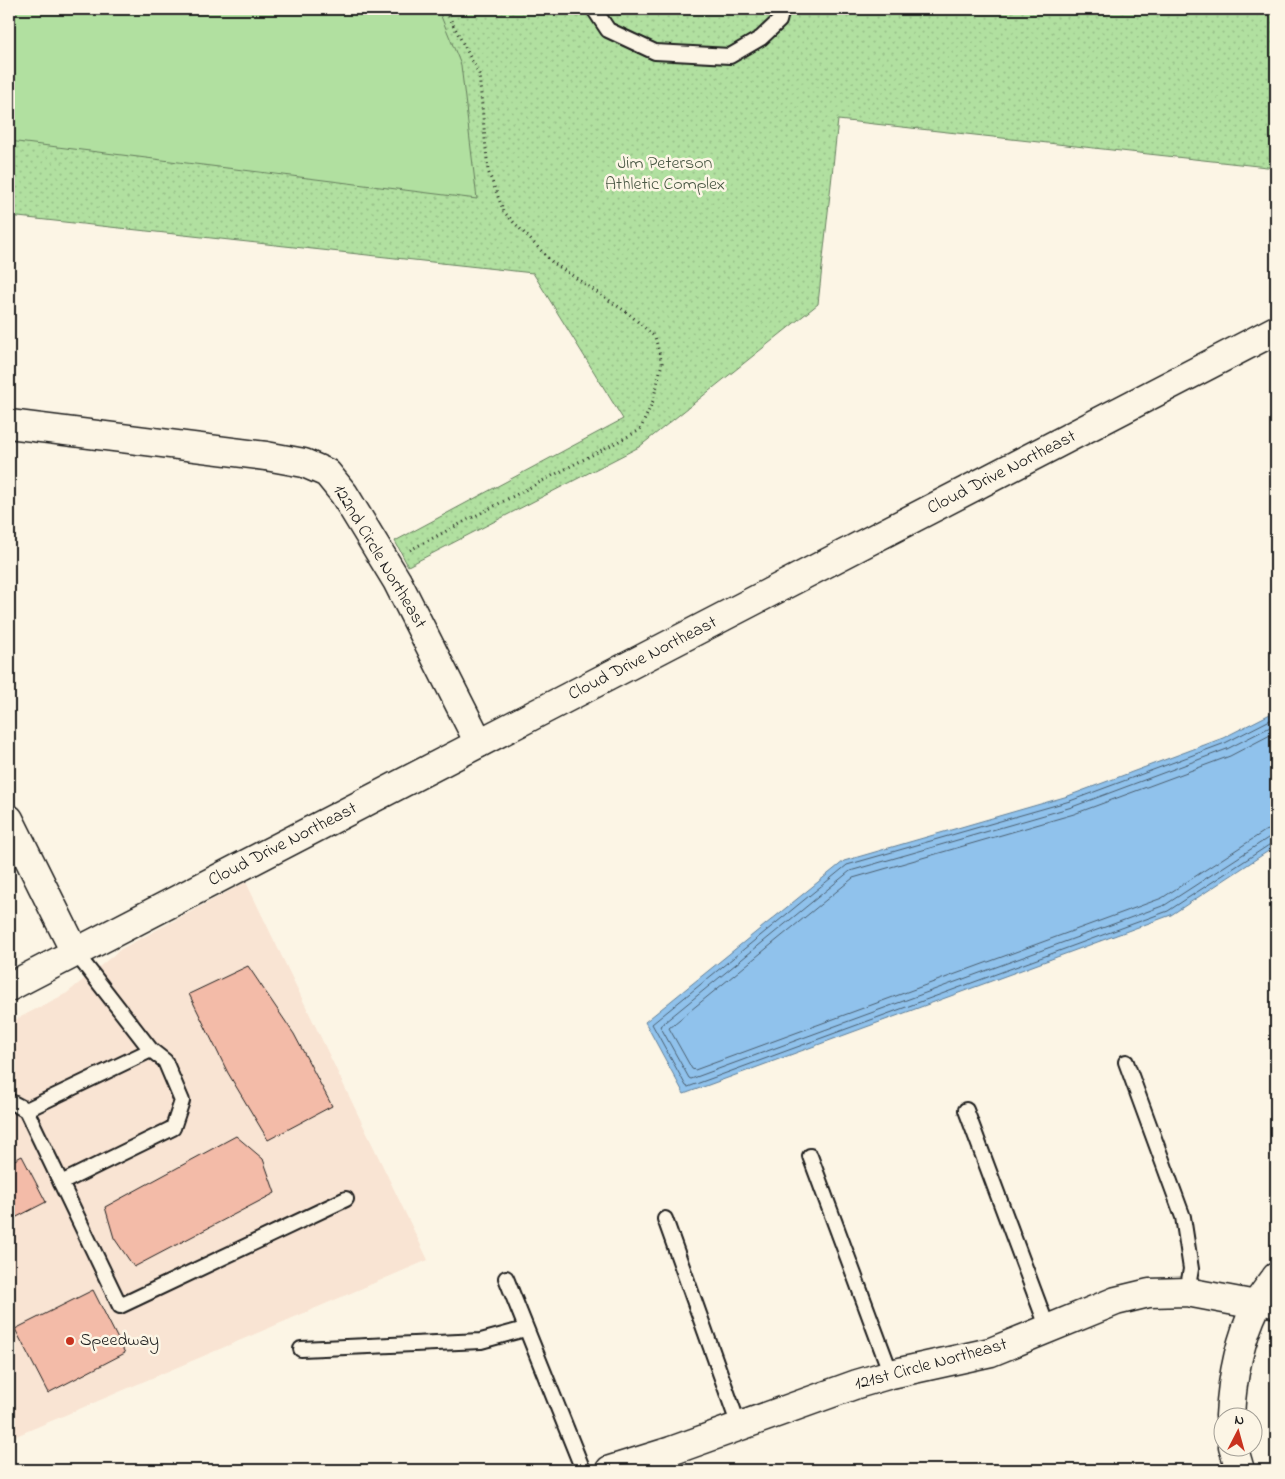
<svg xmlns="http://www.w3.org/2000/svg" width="1285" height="1479" font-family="'Indie Flower',sans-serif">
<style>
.built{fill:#f9e4d3}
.park{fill:url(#park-dots);stroke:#667e5e}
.garden{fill:#b1e0a0;stroke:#667e5e}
.water{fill:#90c2ec;stroke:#628099}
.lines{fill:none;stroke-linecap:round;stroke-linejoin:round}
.shore{stroke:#4a5e6f;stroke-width:1}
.building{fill:#f3bba8;stroke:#1c1c1c}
.service-casing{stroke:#1c1c1c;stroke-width:18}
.minor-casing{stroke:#1c1c1c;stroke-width:31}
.path{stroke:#1c1c1c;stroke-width:3;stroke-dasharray:1 4;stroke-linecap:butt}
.service{stroke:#fcf5e5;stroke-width:14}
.minor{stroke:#fcf5e5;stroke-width:28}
.poi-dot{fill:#c8321e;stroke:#fcf5e5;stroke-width:2}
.labels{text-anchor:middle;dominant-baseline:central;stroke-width:5;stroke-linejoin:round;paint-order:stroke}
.park-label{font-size:18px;fill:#495744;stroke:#fcf5e5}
.street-label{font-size:18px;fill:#1c1c1c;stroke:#fcf5e5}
.poi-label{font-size:18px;fill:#1c1c1c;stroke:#fcf5e5;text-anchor:start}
</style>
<defs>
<pattern id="park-dots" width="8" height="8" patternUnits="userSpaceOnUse" patternTransform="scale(1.25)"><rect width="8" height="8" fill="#b1e0a0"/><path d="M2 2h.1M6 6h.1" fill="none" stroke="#98c089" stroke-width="1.8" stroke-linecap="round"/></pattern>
</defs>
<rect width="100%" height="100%" fill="#fcf5e5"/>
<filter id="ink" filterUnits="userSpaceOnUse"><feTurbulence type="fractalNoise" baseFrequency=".02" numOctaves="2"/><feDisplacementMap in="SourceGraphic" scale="10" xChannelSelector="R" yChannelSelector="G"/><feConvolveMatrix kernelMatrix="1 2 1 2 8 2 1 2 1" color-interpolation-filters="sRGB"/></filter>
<g filter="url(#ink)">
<!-- built -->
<path class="built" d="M246,882L428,1260L9,1439V1023L67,993L121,949Z"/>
<!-- park -->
<path class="park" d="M9,9H1276V168L838,120L818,304L639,447L408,566L395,541L623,419L533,273L9,216Z"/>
<!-- garden -->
<path class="garden" d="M9,9H438L461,65L477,199L9,141Z"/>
<!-- water -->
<path class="water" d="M1276,711V846L1171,915L684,1094L645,1022L844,861L1068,796L1223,738Z"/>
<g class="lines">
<!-- shore -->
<g class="shore">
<path d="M1276,717L1225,743L1070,801L847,865L652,1024L686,1086L688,1087L1168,911L1272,843L1276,842"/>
<path d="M1276,724L1227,749L1072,807L850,871L660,1026L689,1078L691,1079L1165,905L1268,838L1276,836"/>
<path d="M1276,732L1230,756L1074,814L853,878L669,1028L692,1069L695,1070L1162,898L1265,831L1276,828"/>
</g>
</g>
<!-- building -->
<g class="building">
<path d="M248,966L294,1034L332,1106L268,1140L228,1073L189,994Z"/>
<path d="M236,1136L263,1159L275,1193L134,1267L114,1238L105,1207Z"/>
<path d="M22,1156L46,1202L9,1221V1163Z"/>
<path d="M93,1290L125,1353L48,1393L15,1329Z"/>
</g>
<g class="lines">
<defs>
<g id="service">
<path d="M594,9L608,30L655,52L730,56L761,38L779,21L782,9"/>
<path d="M1126,1062L1183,1217L1191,1269L1187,1292"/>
<path d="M9,1101L26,1110L151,1050L75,952"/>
<path d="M26,1110L120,1306L346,1199"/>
<path d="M966,1110L1048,1329"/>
<path d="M810,1156L891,1374"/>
<path d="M61,1183L173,1128L182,1101L165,1061L151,1050"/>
<path d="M665,1219L739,1426"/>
<path d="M506,1278L583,1470"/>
<path d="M1256,1305L1276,1311"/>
<path d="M301,1349L481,1341L525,1329"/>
</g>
<g id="minor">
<path d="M9,424L266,456L304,463L327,473L344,494L397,581L479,743"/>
<path d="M9,819L75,952"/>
<path d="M9,987L1276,330"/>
<path d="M1230,1416C1232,1378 1239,1341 1256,1306C1261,1296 1270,1286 1276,1277"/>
<path d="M1233,1446L1240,1470"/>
<path d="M610,1470L671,1451L857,1384L891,1374L991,1352L1116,1301L1149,1293L1187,1292L1256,1305"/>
</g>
</defs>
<!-- service casing -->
<use href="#service" class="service-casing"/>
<!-- minor casing -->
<use href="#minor" class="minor-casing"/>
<!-- path -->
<path class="path" d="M410,550L640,430L653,401L662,363L655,337L628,313L552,262L504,212L488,171L479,74L445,9"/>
<!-- service -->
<use href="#service" class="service"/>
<!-- minor -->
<use href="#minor" class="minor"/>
</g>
</g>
<!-- markers -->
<circle class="poi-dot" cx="70" cy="1341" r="5"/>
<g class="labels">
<!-- park labels -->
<g class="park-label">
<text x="665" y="164">Jim Peterson<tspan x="665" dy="21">Athletic Complex</tspan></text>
</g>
<!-- street labels -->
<g class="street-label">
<text transform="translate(1002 473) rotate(-27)">Cloud Drive Northeast</text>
<text transform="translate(379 557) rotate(59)">122nd Circle Northeast</text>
<text transform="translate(643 659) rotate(-27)">Cloud Drive Northeast</text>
<text transform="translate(283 845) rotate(-27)">Cloud Drive Northeast</text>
<text transform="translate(931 1365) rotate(-15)">121st Circle Northeast</text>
</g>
<!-- poi labels -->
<g class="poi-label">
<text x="80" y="1341">Speedway</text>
</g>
</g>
<!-- margin -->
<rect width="1285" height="1479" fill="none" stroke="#fcf5e5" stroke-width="30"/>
<rect x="15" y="15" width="1255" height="1449" fill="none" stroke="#1c1c1c" stroke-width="2" filter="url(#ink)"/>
<!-- north arrow -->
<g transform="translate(1238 1432) rotate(6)"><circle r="24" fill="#fcf5e5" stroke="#a29e95"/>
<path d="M0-4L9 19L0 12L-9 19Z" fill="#c8321e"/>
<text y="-8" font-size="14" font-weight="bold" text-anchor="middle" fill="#1c1c1c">N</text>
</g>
</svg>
